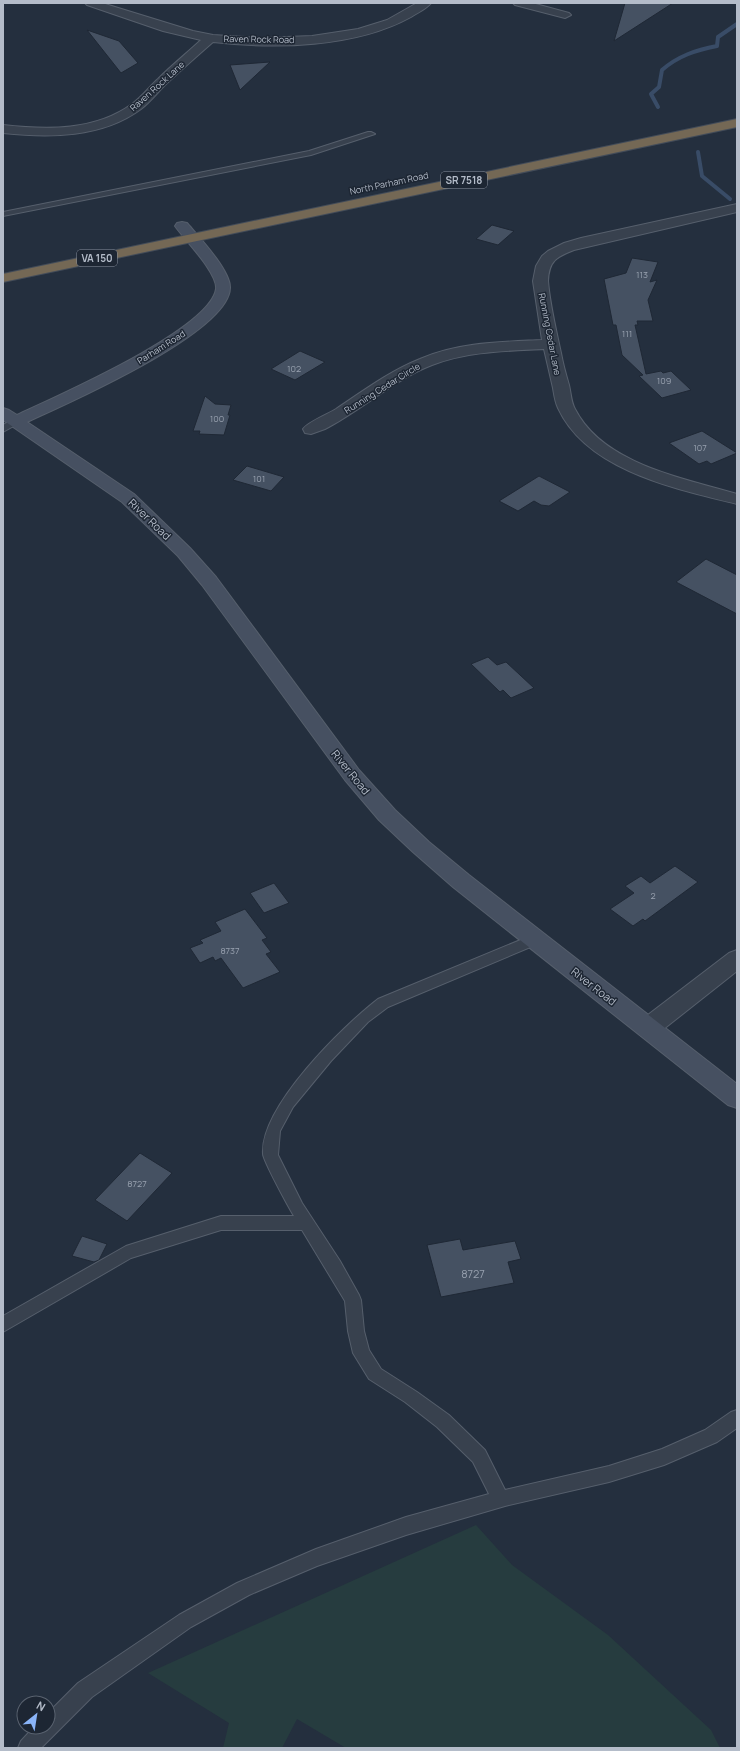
<svg xmlns="http://www.w3.org/2000/svg" width="740" height="1751" font-family="Manrope,sans-serif">
<style>
.green{fill:#263c3f}
.lines{fill:none;stroke-linecap:round;stroke-linejoin:round}
.stream{stroke:#394c67;stroke-width:4}
.building{fill:#455162;stroke:#1f2835}
.lane-casing{stroke:#565f6c;stroke-width:2}
.street-casing{stroke:#565f6c;stroke-width:2}
.secondary-casing{stroke:#565f6c;stroke-width:2}
.highway-casing{stroke:#434c59;stroke-width:2}
.lane{fill:#38414e;fill-rule:evenodd}
.street{fill:#38414e;fill-rule:evenodd}
.secondary{fill:#465061;fill-rule:evenodd}
.highway{fill:#746855;fill-rule:evenodd}
.labels{text-anchor:middle;dominant-baseline:central;stroke-width:3;stroke-linejoin:round;paint-order:stroke}
.far-street-label{font-size:9px;fill:#b4bcc9;stroke:#1d2633}
.number-label{font-size:9px;fill:#98a1af}
.shield{fill:#1d2633;stroke:#878f9c;stroke-width:1}
.shield-label{font-size:10px;font-weight:bold;fill:#b4bcc9}
.street-label{font-size:11px;fill:#b4bcc9;stroke:#1d2633}
.near-number-label{font-size:11px;fill:#98a1af}
</style>
<rect width="100%" height="100%" fill="#242f3e"/>
<!-- green -->
<path class="green" d="M476,1525L512,1565L608,1635L711,1730L720,1748H346L297,1719L282,1748H223L229,1723L148,1673Z"/>
<g class="lines">
<!-- stream -->
<g class="stream">
<path d="M658,107L651,94L659,87L662,70C678,56 696,50 717,46L718,37L737,24"/>
<path d="M698,152L702,176L730,199"/>
</g>
</g>
<!-- building -->
<g class="building">
<path d="M625,3H673L614,41Z"/>
<path d="M87,30L119,41L138,63L121,73Z"/>
<path d="M270,62L240,90L230,65Z"/>
<path d="M492,225L514,231L498,245L476,239Z"/>
<path d="M632,258L658,262L650,282L657,280L648,300L653,321H637L638,325H635L646,374L661,371L663,373L671,371L691,390L662,398L639,376L643,375L622,355L616,325H613L604,279L626,273Z"/>
<path d="M300,351L325,362L295,380L271,369Z"/>
<path d="M205,396L215,404L231,405L228,415H230L224,435L199,434L200,431H193Z"/>
<path d="M702,431L737,453L711,464L707,461L699,464L669,443Z"/>
<path d="M247,466L284,477L271,491L233,480Z"/>
<path d="M539,476L570,492L549,506L541,505L534,501L518,511L499,501Z"/>
<path d="M706,559L737,575V614L676,582Z"/>
<path d="M488,657L497,665L506,662L534,688L511,698L503,690L500,692L471,664Z"/>
<path d="M675,866L698,882L645,921L643,919L633,926L610,909L634,893L625,886L641,876L650,883Z"/>
<path d="M274,883L289,903L264,913L250,893Z"/>
<path d="M245,909L267,938L262,940L271,952L266,954L280,972L243,988L221,958L215,961L213,957L200,963L190,948L203,943L200,940L221,931L215,922Z"/>
<path d="M140,1153L172,1173L127,1221L95,1200Z"/>
<path d="M82,1236L107,1244L99,1260L94,1262L72,1256Z"/>
<path d="M460,1239L463,1250L515,1241L521,1259L508,1262L514,1283L441,1297L427,1245Z"/>
</g>
<g class="lines">
<defs>
<g id="lane">
<path d="M368,132H371L375,134L311,155L3,216V212L309,151Z"/>
<path d="M16,418L21,421L19,423L3,432V425Z"/>
<path d="M535,934L540,935L542,939L540,943L388,1007L368,1022L331,1061L293,1107L280,1131L278,1155L302,1203L340,1261L359,1295L361,1300L364,1331L369,1350L381,1369L417,1392L449,1415L485,1450L505,1490L609,1466L662,1449L705,1430L731,1412L737,1410V1428L717,1442L664,1465L609,1482L505,1506L406,1535L317,1566L249,1595L191,1627L92,1697L41,1748H18L21,1741L34,1727H48V1713L78,1683L179,1615L237,1583L316,1549L406,1517L489,1494L473,1462L437,1427L405,1402L369,1379L353,1353L348,1331L345,1301L302,1230H221L131,1258L3,1332V1316L126,1246L221,1216H294C289,1208 263,1160 263,1154C260,1107 343,1026 378,999Z"/>
</g>
<g id="street">
<path d="M85,3H102L193,31L213,35L261,38L312,36L358,29L387,20L417,3H431C426,9 417,13 411,17C355,48 275,49 213,42C197,56 181,70 165,85C157,93 150,102 141,109C102,138 49,138 3,133V125C47,130 95,131 132,104C142,97 149,87 158,79C172,65 187,53 201,40L163,31L87,5Z"/>
<path d="M513,3H532L569,13L571,15L565,18L515,5Z"/>
<path d="M737,204V212L574,250C556,257 549,261 548,281C550,305 556,329 561,353C563,364 566,375 569,385C571,393 571,402 575,409C603,464 683,478 737,494V504C677,489 587,471 558,408C555,402 554,394 553,388C550,375 547,362 544,349C507,351 468,351 432,365C393,380 362,410 325,429L311,434L305,433L303,429C308,422 328,414 336,409C363,391 390,371 420,359C458,342 502,342 542,340L533,281L536,266L542,256L548,251L564,243L581,238Z"/>
<path d="M737,950V971L656,1035L648,1037L640,1035L636,1028L640,1021L729,953Z"/>
</g>
<path id="secondary" d="M182,222L187,223C198,236 231,271 230,288C229,333 66,404 27,422L134,494L190,548L216,577L359,770L395,810L429,842L469,875L737,1084V1108L728,1105L453,887L413,852L379,820L345,780L202,585L178,556L122,502L3,420V408L9,410L17,415C55,397 210,330 216,289C218,273 184,239 175,226L177,223Z"/>
<path id="highway" d="M737,119V127L3,282V274Z"/>
</defs>
<!-- lane casing -->
<use href="#lane" class="lane-casing"/>
<!-- street casing -->
<use href="#street" class="street-casing"/>
<!-- secondary casing -->
<use href="#secondary" class="secondary-casing"/>
<!-- highway casing -->
<use href="#highway" class="highway-casing"/>
<!-- lane -->
<use href="#lane" class="lane"/>
<!-- street -->
<use href="#street" class="street"/>
<!-- secondary -->
<use href="#secondary" class="secondary"/>
<!-- highway -->
<use href="#highway" class="highway"/>
</g>
<g class="labels">
<!-- far-street labels -->
<g class="far-street-label">
<text transform="translate(259 39) rotate(1)">Raven Rock Road</text>
<text transform="translate(157 86) rotate(-42)">Raven Rock Lane</text>
<text transform="translate(389 183) rotate(-12)">North Parham Road</text>
<text transform="translate(550 334) rotate(79)">Running Cedar Lane</text>
<text transform="translate(161 347) rotate(-32)">Parham Road</text>
<text transform="translate(382 388) rotate(-32)">Running Cedar Circle</text>
</g>
<!-- number labels -->
<g class="number-label">
<text x="642" y="274">113</text>
<text x="627" y="333">111</text>
<text x="294" y="368">102</text>
<text x="664" y="380">109</text>
<text x="217" y="418">100</text>
<text x="700" y="447">107</text>
<text x="259" y="478">101</text>
<text x="653" y="895">2</text>
<text x="230" y="950">8737</text>
<text x="137" y="1183">8727</text>
</g>
<!-- shield labels -->
<g class="shield">
<rect x="441" y="172" width="46" height="16" rx="3"/>
<rect x="77" y="250" width="40" height="16" rx="3"/>
</g>
<g class="shield-label">
<text x="464" y="180">SR 7518</text>
<text x="97" y="258">VA 150</text>
</g>
<!-- street labels -->
<g class="street-label">
<text transform="translate(150 519) rotate(44)">River Road</text>
<text transform="translate(351 772) rotate(51)">River Road</text>
<text transform="translate(594 986) rotate(38)">River Road</text>
</g>
<!-- near-number labels -->
<g class="near-number-label">
<text x="473" y="1273">8727</text>
</g>
</g>
<!-- border -->
<rect width="740" height="1751" fill="none" stroke="#b4bcc9" stroke-width="8"/>
<!-- north arrow -->
<g transform="translate(36 1715) rotate(30)"><circle r="19" fill="#1d2633" stroke="#59626f"/>
<path d="M0-3L7 15L0 10L-7 15Z" fill="#8ab4f8"/>
<text y="-6" font-size="11" font-weight="bold" text-anchor="middle" fill="#b4bcc9">N</text>
</g>
</svg>
